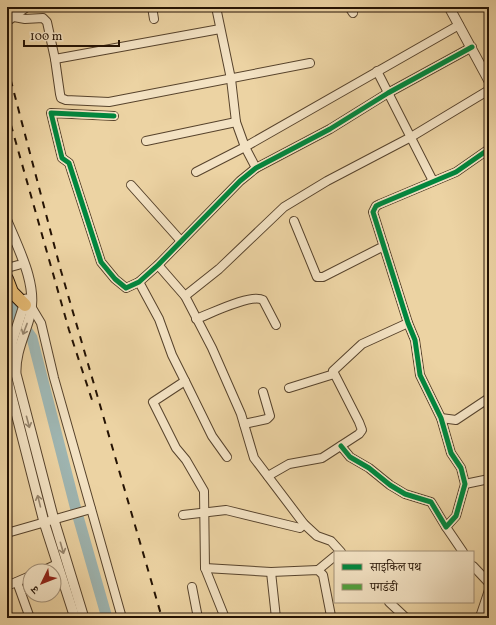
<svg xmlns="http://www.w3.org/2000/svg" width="496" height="625" font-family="Vollkorn,'Noto Serif Devanagari',serif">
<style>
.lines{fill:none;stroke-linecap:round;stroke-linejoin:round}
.river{stroke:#9eb5b1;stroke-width:11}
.minor-casing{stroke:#57432c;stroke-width:10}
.tertiary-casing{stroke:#57432c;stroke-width:11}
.primary-casing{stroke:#251304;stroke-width:14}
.minor{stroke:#f3e2c3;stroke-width:8}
.tertiary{stroke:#f3e2c3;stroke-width:9}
.primary{stroke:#e6ba72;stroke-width:12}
.rail{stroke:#251304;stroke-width:2;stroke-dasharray:7 7;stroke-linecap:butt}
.quiet{stroke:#50a03d;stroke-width:4;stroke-dasharray:8 4;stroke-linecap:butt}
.cycleway-casing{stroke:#f3e2c3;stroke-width:8}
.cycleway{stroke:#00873e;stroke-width:5}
.oneway{stroke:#96856d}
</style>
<rect width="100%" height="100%" fill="#ecd3a3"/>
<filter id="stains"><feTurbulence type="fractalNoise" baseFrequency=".005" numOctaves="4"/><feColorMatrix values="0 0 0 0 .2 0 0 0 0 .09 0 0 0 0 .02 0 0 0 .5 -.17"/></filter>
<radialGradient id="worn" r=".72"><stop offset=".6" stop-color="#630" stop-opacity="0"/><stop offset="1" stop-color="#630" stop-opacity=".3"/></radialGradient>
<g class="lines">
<!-- river -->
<path class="river" d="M7,292L16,315L32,338L75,506L107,618"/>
<defs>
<g id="minor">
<path d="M152,7L154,19"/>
<path d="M216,7L231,79L236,122L245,147L256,168"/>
<path d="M349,7L353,13"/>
<path d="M14,17L25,19L43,18L47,22L55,59L60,94L61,98L66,100L109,102L310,63"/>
<path d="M55,59L220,29"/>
<path d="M377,71L433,181"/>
<path d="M114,116L51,113L62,158L69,163L101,262L115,279L126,288L139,282L158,265L240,181L256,168L330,129L388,93L472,47"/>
<path d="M146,141L236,122"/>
<path d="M196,172L245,147L459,25"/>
<path d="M131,185L181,241"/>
<path d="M294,221L317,277H323L384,246"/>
<path d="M158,265L185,296L212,348L241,414L254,458L304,524L317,536L331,541L341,552"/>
<path d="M7,268L18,265"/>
<path d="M139,282L159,319L172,355L185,381L153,402L176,448L186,460L204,491L205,568L225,618"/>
<path d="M185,296L219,269L284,207L327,181L411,137L489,90"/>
<path d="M29,303L41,323L54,378L122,618"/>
<path d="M196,319C210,314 251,293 263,300L276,325"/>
<path d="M185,381L212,436L227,457"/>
<path d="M289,388L334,374"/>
<path d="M441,418L456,420L489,398"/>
<path d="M244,424L267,419L270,416L263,392"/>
<path d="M341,446L350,457L369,468L390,485L405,494L431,502L446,527L456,516L465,484L461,468L451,453L441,418L420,375L415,340L408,323L373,212L376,206L380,204L456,172L489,149"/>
<path d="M268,476L289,464L322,458L359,434L362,430L359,422L333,371L362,344L408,323"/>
<path d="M465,484L489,479"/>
<path d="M183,515L226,510L300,528L304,524"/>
<path d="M446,527L463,552"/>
<path d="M7,533L91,509"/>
<path d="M473,566L489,583"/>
<path d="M205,568L271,572L318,570L323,575L331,616"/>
<path d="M318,570L335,556"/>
<path d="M42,571L57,564"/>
<path d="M271,572L276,618"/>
<path d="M17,582L30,618"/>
<path d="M7,586L30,576"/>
<path d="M192,587L198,618"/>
<path d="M389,602L406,618"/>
<path d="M481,618L480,617L489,590"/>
</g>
<g id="tertiary">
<path d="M449,7L489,81"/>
<path d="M7,21L26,7"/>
<path d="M7,221C18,248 38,285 30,315C25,335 15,352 16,374L54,520L84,618"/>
<path d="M7,368L13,339L26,299"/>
<path d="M7,378L44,522L75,618"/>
</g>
<path id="primary" d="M7,279L12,292L25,305"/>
</defs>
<!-- minor casing -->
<use href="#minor" class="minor-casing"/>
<!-- tertiary casing -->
<use href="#tertiary" class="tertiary-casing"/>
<!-- primary casing -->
<use href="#primary" class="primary-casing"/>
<!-- minor -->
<use href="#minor" class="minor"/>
<!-- tertiary -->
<use href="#tertiary" class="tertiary"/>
<!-- primary -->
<use href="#primary" class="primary"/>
<!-- rail -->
<g class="rail">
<path d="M7,66L61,271L162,618"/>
<path d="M7,111L69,330L92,400"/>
</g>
<!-- quiet -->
<path class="quiet" d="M477,618L480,617"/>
<defs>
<g id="cycleway">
<path d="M114,116L51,113L62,158L69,163L101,262L115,279L126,288L139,282L158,265L240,181L256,168L330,129L388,93L472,47"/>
<path d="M341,446L350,457L369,468L390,485L405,494L431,502L446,527L456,516L465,484L461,468L451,453L441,418L420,375L415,340L408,323L373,212L376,206L380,204L456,172L489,149"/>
</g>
</defs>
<!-- cycleway casing -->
<use href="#cycleway" class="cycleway-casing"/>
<!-- cycleway -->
<use href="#cycleway" class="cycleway"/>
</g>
<!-- one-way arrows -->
<defs><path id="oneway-shaft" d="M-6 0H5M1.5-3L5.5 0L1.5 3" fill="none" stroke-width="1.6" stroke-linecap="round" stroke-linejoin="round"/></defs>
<g class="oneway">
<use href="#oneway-shaft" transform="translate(25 329) rotate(111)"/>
<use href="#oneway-shaft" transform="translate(28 422) rotate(75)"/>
<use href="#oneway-shaft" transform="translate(39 501) rotate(-104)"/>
<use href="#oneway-shaft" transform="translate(62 548) rotate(74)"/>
</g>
<!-- margin -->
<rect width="496" height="625" fill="none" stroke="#ecd3a3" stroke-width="24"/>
<rect x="8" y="8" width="480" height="609" fill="none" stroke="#251304" stroke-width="2"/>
<rect x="12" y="12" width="472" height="601" fill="none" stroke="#251304"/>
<!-- legend -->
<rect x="334" y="551" width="140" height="52" fill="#f3e2c3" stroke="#a18f77"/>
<rect x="342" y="564" width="20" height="6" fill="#00873e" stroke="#a18f77"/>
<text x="370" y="571" font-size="12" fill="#251304">साइकिल पथ</text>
<rect x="342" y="584" width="20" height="6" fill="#50a03d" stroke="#a18f77"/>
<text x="370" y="591" font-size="12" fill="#251304">पगडंडी</text>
<!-- north arrow -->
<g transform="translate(42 583) rotate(227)"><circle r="19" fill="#f3e2c3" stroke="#a18f77"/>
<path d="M0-3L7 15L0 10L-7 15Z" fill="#8f2418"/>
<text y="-6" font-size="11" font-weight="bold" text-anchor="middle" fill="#251304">उ</text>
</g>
<!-- scale -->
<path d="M24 40v6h95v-6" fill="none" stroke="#251304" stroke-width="2"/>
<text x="30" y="40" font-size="12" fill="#251304" stroke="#f3e2c3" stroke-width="3" paint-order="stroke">100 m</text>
<rect width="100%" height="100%" filter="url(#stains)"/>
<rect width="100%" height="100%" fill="url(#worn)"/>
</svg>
